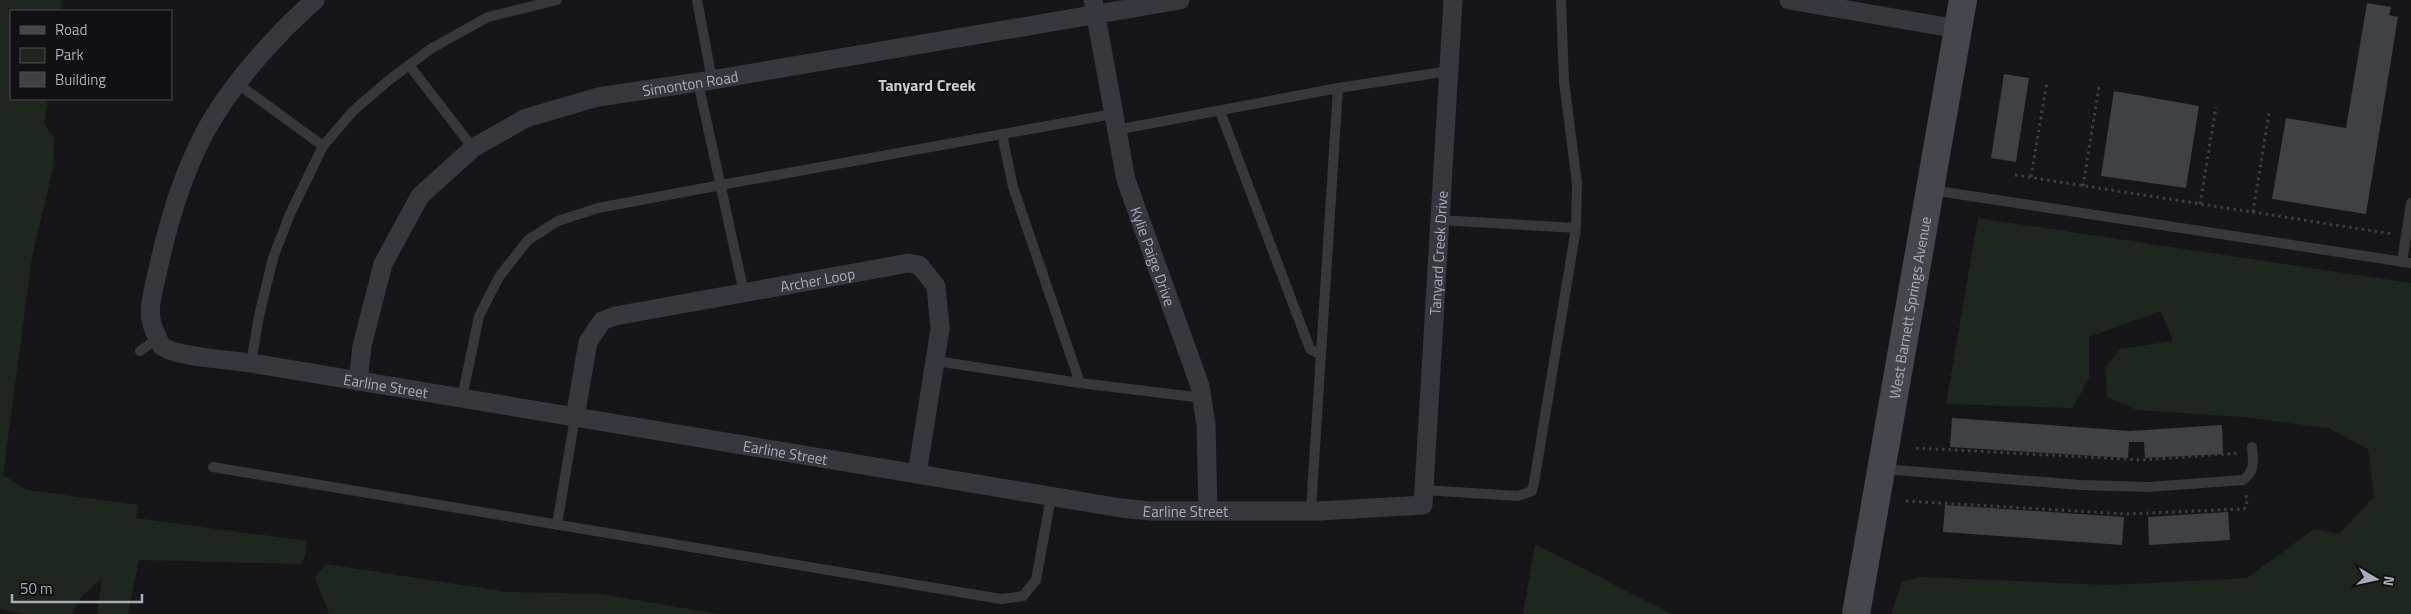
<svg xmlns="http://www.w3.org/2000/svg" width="2411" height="614" font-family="'Titillium Web',sans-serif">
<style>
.green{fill:#1e261f}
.building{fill:#404145}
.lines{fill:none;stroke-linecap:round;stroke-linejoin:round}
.path{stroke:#3d3f44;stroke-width:3;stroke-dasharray:2.5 4;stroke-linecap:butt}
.lane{stroke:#37383d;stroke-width:10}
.street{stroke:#37383d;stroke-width:19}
.secondary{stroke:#45474d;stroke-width:28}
.labels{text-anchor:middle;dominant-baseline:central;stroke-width:4;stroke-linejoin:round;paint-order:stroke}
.street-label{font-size:15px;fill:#a8adb8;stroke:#111113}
.neighbourhood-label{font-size:16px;font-weight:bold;fill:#c9ccd4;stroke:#111113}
</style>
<rect width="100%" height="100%" fill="#161618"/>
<!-- green -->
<g class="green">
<path d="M0,0H62L61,11H11V99H48L44,124L54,138V164L32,257L3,475L27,490L139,505L136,518L307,541L305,556L301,564L139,560L128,614H97L102,580C88,587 78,600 72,614H24L0,609Z"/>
<path d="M1978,218L2411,283V614H1891L1902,582L1921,577L2109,585L2247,578L2314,529L2339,534L2374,497L2368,449L2328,428L2242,417L2137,410L2107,397L2105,368L2120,349L2173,341L2161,311L2089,337V378L2073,408L1946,404Z"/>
<path d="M1535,544L1672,614H1523Z"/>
<path d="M326,564L508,592L601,594L719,614H329L315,577Z"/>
</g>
<!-- building -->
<g class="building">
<path d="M2367,3L2391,7L2389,15L2398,17L2366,214L2272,199L2286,118L2346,128Z"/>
<path d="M2004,74L2029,78L2016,162L1991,158Z"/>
<path d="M2114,91L2199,106L2186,188L2101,176Z"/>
<path d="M1952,418L2130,431L2222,425L2223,454L2145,458L2144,442H2129L2128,458L1950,447Z"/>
<path d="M1945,505L2124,517L2122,545L1943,532Z"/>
<path d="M2228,512L2230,540L2149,545L2148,517Z"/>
</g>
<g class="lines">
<!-- path -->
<g class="path">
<path d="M2015,175L2393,234"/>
<path d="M2031,177L2047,81"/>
<path d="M2083,186L2099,87"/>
<path d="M2200,204L2216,107"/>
<path d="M2253,212L2269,113"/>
<path d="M1916,448L2143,460L2240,453"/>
<path d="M1906,501L2126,514L2244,509L2247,505L2246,493"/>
</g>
<!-- lane -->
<g class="lane">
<path d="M697,0L712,80"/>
<path d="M409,65L473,148"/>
<path d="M698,82L744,293"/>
<path d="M238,84L323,146"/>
<path d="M1220,111L1310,349L1321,355"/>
<path d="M1116,130L1338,88L1449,71"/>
<path d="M1002,134L1013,187L1080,383"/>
<path d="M1931,190L2411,263"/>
<path d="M1439,220L1576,228"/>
<path d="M2402,262L2411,203"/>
<path d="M140,351L158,338"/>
<path d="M936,361L1080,383L1203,398"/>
<path d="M251,363L259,316L273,258L290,214L323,146L353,111L389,80L432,48L488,17L557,0"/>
<path d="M462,398L479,316L499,277L528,240L558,221L598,208L721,185L1113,114"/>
<path d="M213,467L1001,599L1023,596L1036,580L1051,497"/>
<path d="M1883,469L2080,485L2148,487L2243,480C2256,470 2253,461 2252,447"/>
<path d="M1424,490L1518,496L1532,491L1534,483L1576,228L1577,183L1564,82L1561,0"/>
<path d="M1311,510L1338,88"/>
<path d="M557,525L575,417"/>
</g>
<!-- street -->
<g class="street">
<path id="s1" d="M315,0C275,35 229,87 204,134C181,178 167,226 157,274C152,296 145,316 157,336C158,339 160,344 162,346C175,357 233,360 251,363L1121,508L1150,511H1319L1423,505L1453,0"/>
<path id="s2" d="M1093,0L1126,180L1200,386L1206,425L1208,511"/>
<path d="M1789,0L1958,29"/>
<path id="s3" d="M358,381L362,346L383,264L420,196L473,148L526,118L598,97L712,80L1180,0"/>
<path id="s4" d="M575,417L588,342L602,321L615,316L887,267L908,263L919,265L936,286L940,329L917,474"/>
</g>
<!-- secondary -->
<path class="secondary" id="s5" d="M1856,614L1963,0"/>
</g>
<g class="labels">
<!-- street labels -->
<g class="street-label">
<text stroke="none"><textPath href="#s3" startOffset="498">Simonton Road</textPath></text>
<text stroke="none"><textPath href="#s1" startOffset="1926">Tanyard Creek Drive</textPath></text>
<text stroke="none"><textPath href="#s2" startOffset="264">Kylie Paige Drive</textPath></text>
<text stroke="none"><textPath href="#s4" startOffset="321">Archer Loop</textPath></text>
<text stroke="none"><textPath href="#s5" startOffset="311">West Barnett Springs Avenue</textPath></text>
<text stroke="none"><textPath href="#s1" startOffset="626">Earline Street</textPath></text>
<text stroke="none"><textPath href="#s1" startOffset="1031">Earline Street</textPath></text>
<text stroke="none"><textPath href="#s1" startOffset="1436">Earline Street</textPath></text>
</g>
<!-- neighbourhood labels -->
<g class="neighbourhood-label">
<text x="927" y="85">Tanyard Creek</text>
</g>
</g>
<!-- legend -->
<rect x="10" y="10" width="162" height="90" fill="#111113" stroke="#4d4f55"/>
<rect x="20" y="26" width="25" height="8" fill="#45474d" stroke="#4d4f55"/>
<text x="55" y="35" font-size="15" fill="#a8adb8">Road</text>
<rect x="20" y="48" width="25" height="15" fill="#1e261f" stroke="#4d4f55"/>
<text x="55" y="60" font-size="15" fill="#a8adb8">Park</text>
<rect x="20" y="72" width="25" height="15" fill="#404145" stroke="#4d4f55"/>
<text x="55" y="85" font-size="15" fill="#a8adb8">Building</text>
<!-- north arrow -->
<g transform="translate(2376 579) rotate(99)" stroke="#111113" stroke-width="4" paint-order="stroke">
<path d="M0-4L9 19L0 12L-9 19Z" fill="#a8adb8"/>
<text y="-8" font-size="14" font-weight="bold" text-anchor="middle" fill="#a8adb8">N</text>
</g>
<!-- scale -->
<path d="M12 594v8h130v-8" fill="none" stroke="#a8adb8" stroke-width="2.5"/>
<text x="20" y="594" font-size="15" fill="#a8adb8" stroke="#111113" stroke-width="4" paint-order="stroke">50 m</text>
</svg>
